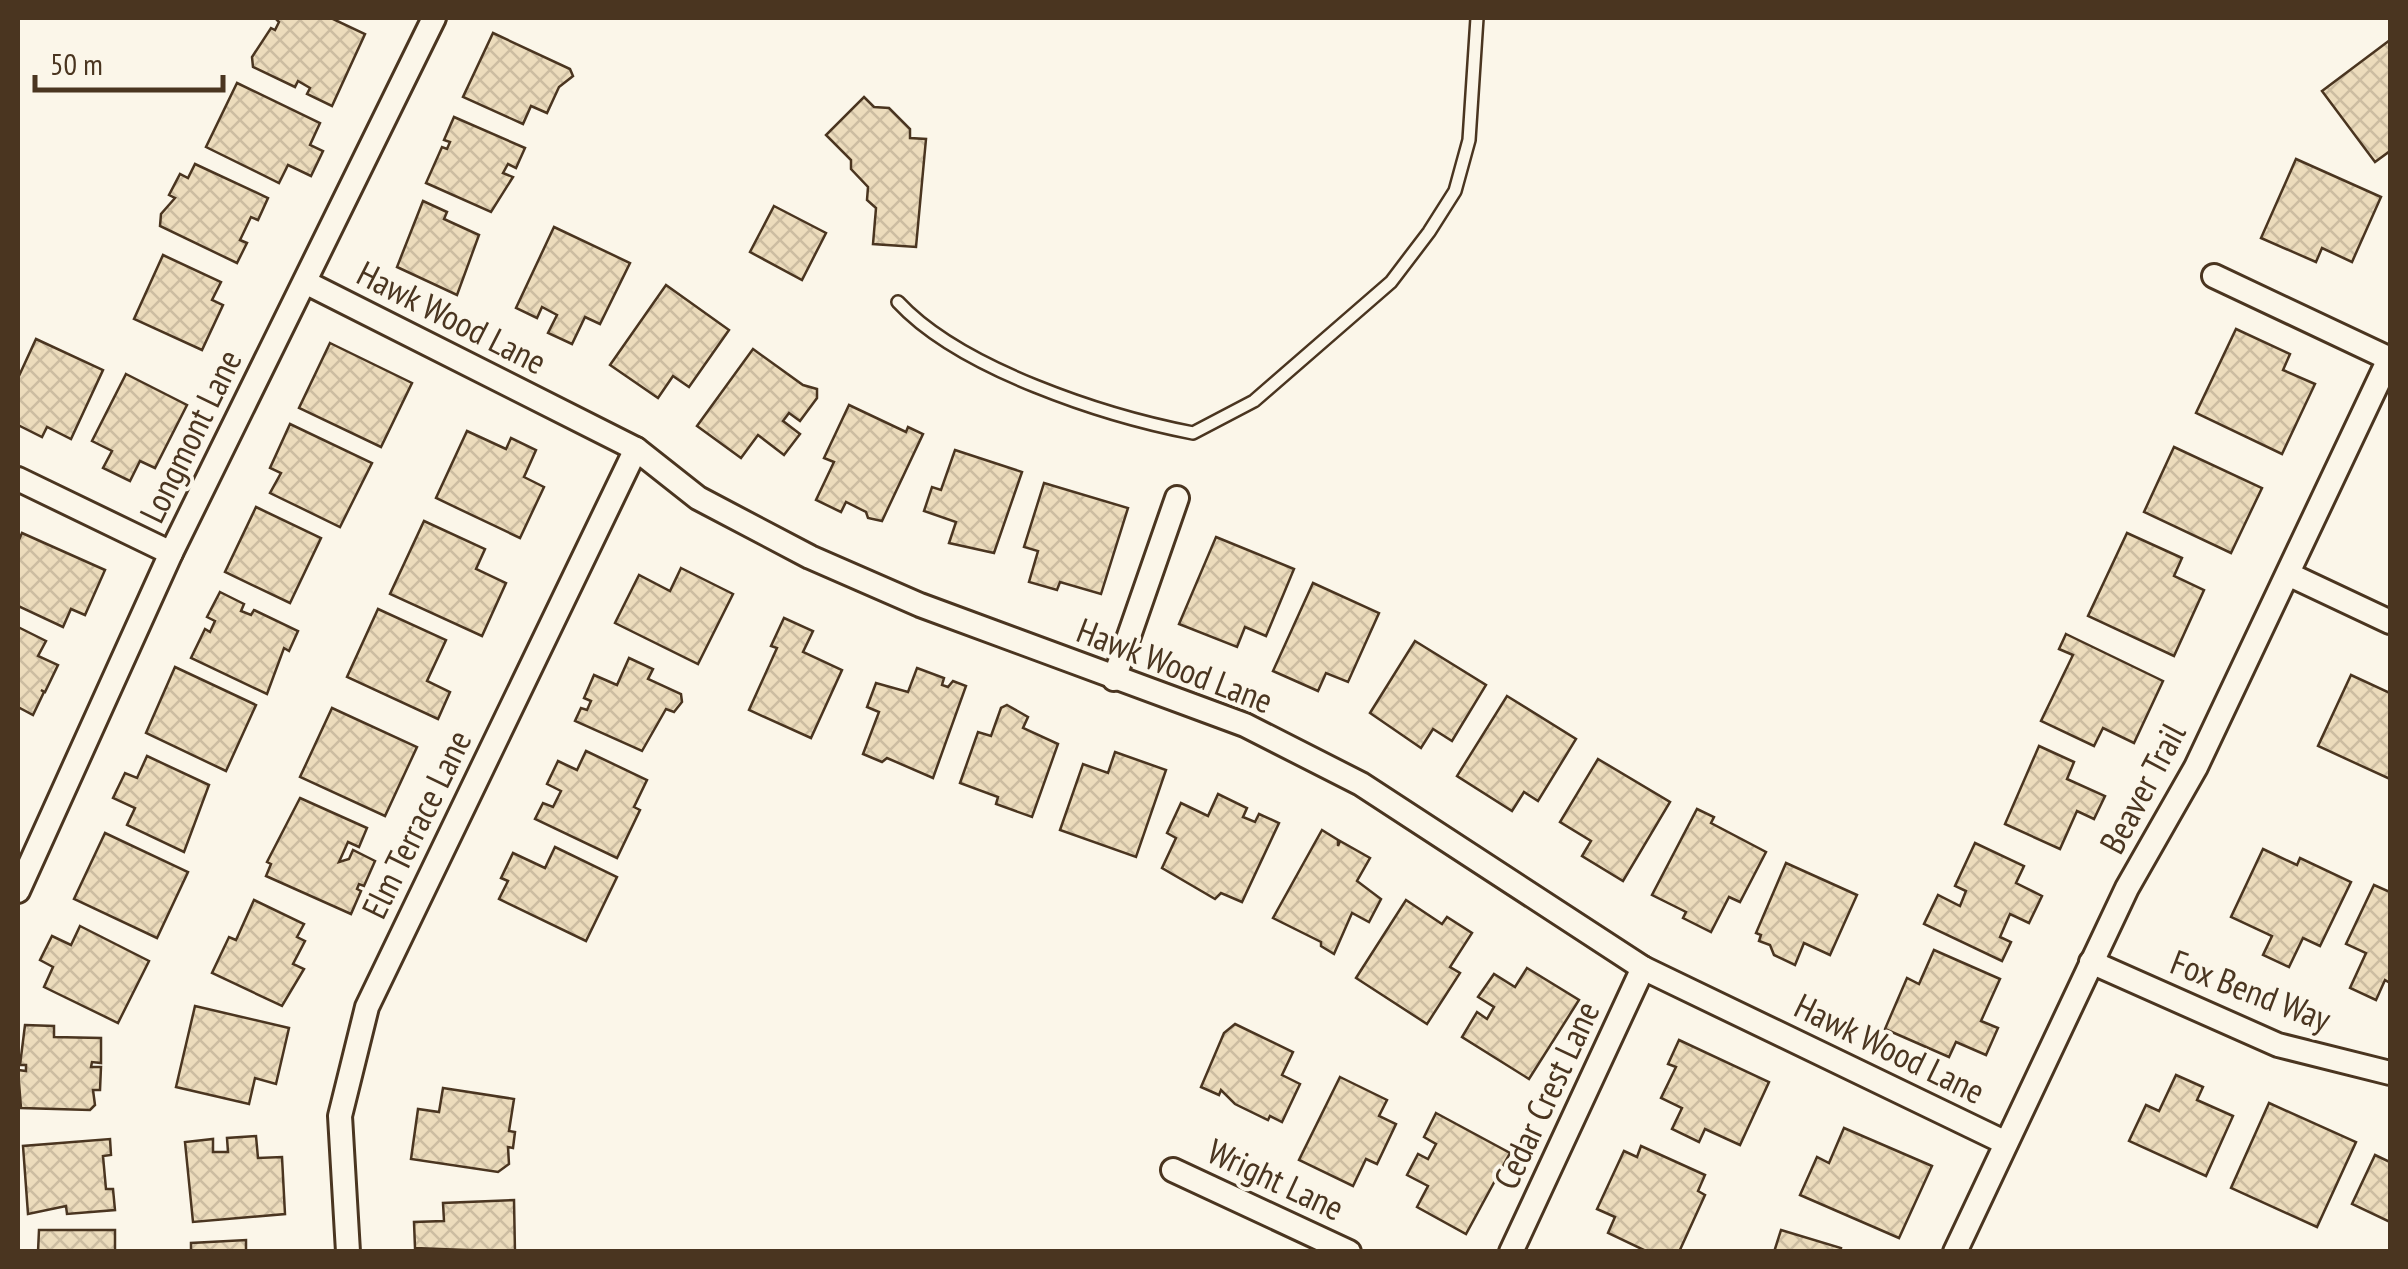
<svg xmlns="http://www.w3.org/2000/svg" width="2408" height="1269" font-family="'PT Sans Narrow',sans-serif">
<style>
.building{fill:url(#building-cross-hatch);stroke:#4a3520;stroke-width:2.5}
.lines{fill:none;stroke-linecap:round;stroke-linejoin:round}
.service-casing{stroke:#4a3520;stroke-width:16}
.minor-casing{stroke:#4a3520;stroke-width:28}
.service{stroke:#fbf6e9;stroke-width:11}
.minor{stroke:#fbf6e9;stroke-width:22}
.labels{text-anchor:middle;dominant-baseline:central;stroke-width:8;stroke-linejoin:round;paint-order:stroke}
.street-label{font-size:35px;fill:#4a3520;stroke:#fbf6e9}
</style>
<defs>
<pattern id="building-cross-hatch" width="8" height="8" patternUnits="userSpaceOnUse" patternTransform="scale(2.5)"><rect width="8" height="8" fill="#ecdcbc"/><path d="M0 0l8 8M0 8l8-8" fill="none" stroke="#ccbda1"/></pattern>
</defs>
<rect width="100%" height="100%" fill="#fbf6e9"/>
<!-- building -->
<g class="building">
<path d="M275,18H331L365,34L332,106L307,94L310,88L298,81L295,87L253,67L252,57L271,28L275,30L279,22Z"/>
<path d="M493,33L570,69L573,76L559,87L547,113L531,106L523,124L463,97Z"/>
<path d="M2390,40V151L2375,162L2322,91Z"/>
<path d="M237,83L320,123L310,145L323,151L311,176L288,165L279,183L206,147Z"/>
<path d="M864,97L874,107L889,108L910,129V138L926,139L916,247L873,244L876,208L867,200L868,187L851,169V160L826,135Z"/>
<path d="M454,117L525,148L516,168L508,164L503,173L513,177L491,212L426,183L442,147L447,149L450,142L444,140Z"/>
<path d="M2296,159L2381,197L2352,262L2322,248L2316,262L2261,238Z"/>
<path d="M195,164L268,198L258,220L251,217L240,240L247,243L237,263L160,226L161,214L175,198L169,195L180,174L188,178Z"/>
<path d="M423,201L447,212L444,219L479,235L457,295L397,267Z"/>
<path d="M774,206L826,233L802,280L750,252Z"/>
<path d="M554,227L630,263L600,324L585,317L572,344L548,333L557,315L542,307L537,318L516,308Z"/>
<path d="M163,255L221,282L212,300L223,305L202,350L134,319Z"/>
<path d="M666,285L729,330L689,387L673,376L658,398L610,365Z"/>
<path d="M2236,329L2290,354L2283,370L2315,384L2282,454L2196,413Z"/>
<path d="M36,339L103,370L71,439L47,427L42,437L18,425V378Z"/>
<path d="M330,343L412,383L381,447L299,408Z"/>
<path d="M753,349L803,385L817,389V398L800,421L789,413L783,421L800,434L784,455L758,435L741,458L697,426Z"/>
<path d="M126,374L187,405L155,468L140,461L130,481L103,468L112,451L92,441Z"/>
<path d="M849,405L906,432L908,427L923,434L882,521L868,518L866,512L846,502L841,512L816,500L834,462L824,458Z"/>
<path d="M290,424L372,463L340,527L270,493L281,473L270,468Z"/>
<path d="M467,431L506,449L511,438L536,450L524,477L544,487L520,538L436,498Z"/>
<path d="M2174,447L2262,488L2231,553L2144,512Z"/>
<path d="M955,450L1022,472L994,553L949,543L956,522L924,511L932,487L941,490Z"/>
<path d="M1044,483L1128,508L1101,594L1060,582L1057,590L1029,582L1038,551L1024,547Z"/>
<path d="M256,507L321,538L290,603L225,572Z"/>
<path d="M424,521L485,549L476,569L506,583L482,636L390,594Z"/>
<path d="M22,533L105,570L85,615L71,609L63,627L18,606V542Z"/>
<path d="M2127,533L2182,558L2174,576L2204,590L2174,656L2088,616Z"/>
<path d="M1216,537L1294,569L1266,636L1245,627L1237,647L1179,624Z"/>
<path d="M681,568L733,594L698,664L615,623L639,575L670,591Z"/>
<path d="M1313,583L1379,613L1348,682L1326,673L1318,691L1273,671Z"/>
<path d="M220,592L244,604L241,611L251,615L254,610L298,631L289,651L284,648L267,694L191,658L205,629L210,632L215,621L207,617Z"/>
<path d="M378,609L446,640L427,681L450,692L438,719L347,677Z"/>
<path d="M784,618L813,631L803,652L842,670L811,738L749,710L777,648L771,646Z"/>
<path d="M18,627L46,641L38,656L58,665L45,692L41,690L44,692L33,715L18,707Z"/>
<path d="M2066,634L2163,681L2134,743L2103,728L2094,746L2041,721L2073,655L2059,649Z"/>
<path d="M1415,641L1486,685L1452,741L1433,729L1421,748L1370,713Z"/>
<path d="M629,658L653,669L648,679L681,694L682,702L674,712L666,709L642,751L575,721L581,708L587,710L591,701L584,698L594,675L617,685Z"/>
<path d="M175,667L256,705L226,771L146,733Z"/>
<path d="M917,668L944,678L942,685L948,687L953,681L966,686L933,778L887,758L882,762L863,754L879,712L867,707L876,683L908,692Z"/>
<path d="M2351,675L2390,693V779L2318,746Z"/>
<path d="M1507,696L1576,739L1538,801L1524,792L1512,811L1457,776Z"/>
<path d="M1007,705L1028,717L1023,728L1058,744L1032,817L996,804L998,797L960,783L978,732L991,736L1001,708Z"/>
<path d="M332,708L417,747L385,816L300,777Z"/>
<path d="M2039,746L2074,762L2067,779L2105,796L2094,819L2077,811L2060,849L2005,824Z"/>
<path d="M586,751L647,780L634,807L640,810L617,858L535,819L543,803L553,807L561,791L547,784L558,761L577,770Z"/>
<path d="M1115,752L1166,770L1136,857L1060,830L1083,764L1108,773Z"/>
<path d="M147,756L209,785L184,852L127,825L135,808L113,798L125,773L137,778Z"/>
<path d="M1598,759L1670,802L1623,881L1582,856L1591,841L1560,822Z"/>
<path d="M1218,794L1247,808L1243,817L1255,822L1259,814L1279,823L1242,902L1221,893L1215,899L1162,868L1176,838L1167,833L1181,803L1208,816Z"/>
<path d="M300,798L367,828L359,847L348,842L339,862L349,859L353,850L375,861L364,886L359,884L357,889L361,891L351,914L266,876L271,864L267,862Z"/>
<path d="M1697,809L1714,817L1711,823L1766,852L1740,902L1729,897L1711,932L1683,918L1686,912L1652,895Z"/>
<path d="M1322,830L1338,840V846L1340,841L1370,858L1357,881L1381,899L1369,922L1352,913L1334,954L1321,946V942L1273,918Z"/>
<path d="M105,833L188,872L157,938L74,899Z"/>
<path d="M1975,843L2024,866L2016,883L2042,896L2029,923L2010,914L2000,937L2011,942L2002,961L1924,924L1938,895L1960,906L1966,891L1955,886Z"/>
<path d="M555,847L617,877L586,941L499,899L508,881L501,878L513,853L545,868Z"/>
<path d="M2263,849L2297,865L2300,858L2351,882L2320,946L2303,938L2289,967L2263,955L2272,936L2231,917Z"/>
<path d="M1786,863L1857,895L1830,955L1804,943L1795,965L1774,955L1770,945L1759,941L1761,935L1756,933Z"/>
<path d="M2374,885L2390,892V983L2385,980L2376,1000L2350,988L2366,953L2346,944Z"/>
<path d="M254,900L304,924L297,937L305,941L293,964L304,969L282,1006L212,973L229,937L236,940Z"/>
<path d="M1406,900L1442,924L1447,917L1472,933L1450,967L1460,973L1427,1024L1356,978Z"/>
<path d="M80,926L149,961L118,1023L44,987L53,967L40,960L52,936L71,945Z"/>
<path d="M1934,950L2000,979L1981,1021L1998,1028L1986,1055L1956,1042L1949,1057L1885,1029L1907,978L1919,984Z"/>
<path d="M1527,968L1579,1000L1529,1079L1462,1037L1477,1012L1487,1019L1494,1007L1478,997L1494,974L1515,987Z"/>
<path d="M195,1006L289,1028L276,1084L255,1078L249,1104L176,1087Z"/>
<path d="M1235,1024L1293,1052L1282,1075L1300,1084L1282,1122L1270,1116L1268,1120L1235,1104L1221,1090L1219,1095L1201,1087L1224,1033Z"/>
<path d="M25,1025L54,1026V1037L101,1038V1063L92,1062L91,1067H101L100,1090H93L95,1105L90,1110L21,1108L18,1070L26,1071V1065H20Z"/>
<path d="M1679,1040L1769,1082L1740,1145L1705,1129L1699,1142L1672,1129L1682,1108L1661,1098L1676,1067L1668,1064Z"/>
<path d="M2176,1075L2203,1087L2197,1100L2233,1116L2206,1176L2129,1141L2146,1105L2159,1111Z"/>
<path d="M1340,1077L1387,1100L1379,1116L1396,1124L1377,1164L1366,1159L1353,1186L1299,1160Z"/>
<path d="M443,1088L514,1099L509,1131L515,1132L513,1148L508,1147L509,1164L498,1172L411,1159L418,1109L439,1112Z"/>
<path d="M2269,1103L2356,1142L2317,1227L2231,1188Z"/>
<path d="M1436,1113L1510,1153L1466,1234L1417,1207L1428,1186L1407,1175L1418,1154L1428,1159L1436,1144L1424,1137Z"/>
<path d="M1844,1128L1932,1166L1899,1238L1800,1195L1817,1157L1829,1163Z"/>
<path d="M256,1136L258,1158L282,1157L285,1214L193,1222L185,1142L213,1139V1152H228L227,1138Z"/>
<path d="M110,1139L111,1155L103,1156L106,1189H113L115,1210L67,1214L66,1206L28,1214L23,1146Z"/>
<path d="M1641,1146L1705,1175L1698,1191L1705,1195L1679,1252H1648L1608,1233L1615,1217L1597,1209L1624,1151L1637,1157Z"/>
<path d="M2375,1155L2390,1162V1222L2352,1204Z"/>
<path d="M514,1200L515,1252L415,1248L414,1222L444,1221L443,1203Z"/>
<path d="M39,1230H115V1252H38Z"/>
<path d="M1781,1230L1841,1248L1840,1252H1774Z"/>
<path d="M246,1240V1252H191V1243Z"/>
</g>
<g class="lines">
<defs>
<path id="service" d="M898,302C960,369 1105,416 1193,433L1254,401L1391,282L1429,232L1455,191L1469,140L1477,18"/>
<g id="minor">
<path d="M2214,276L2390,359"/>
<path d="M305,282L636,449L698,498L810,557L920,605L1245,725L1361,784L1643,968L2006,1143"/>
<path d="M18,479L171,553"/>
<path d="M2288,574L2390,622"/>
<path d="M1114,679L1177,498"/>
<path d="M18,891L171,553L434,18"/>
<path d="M2091,962L2278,1045L2390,1073"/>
<path d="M1173,1170L1349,1252"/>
<path d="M348,1252L340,1116L367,1007L636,449"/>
<path d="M1511,1252L1643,968"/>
<path d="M1955,1252L2127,888L2196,767L2390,357"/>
</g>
</defs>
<!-- service casing -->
<use href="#service" class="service-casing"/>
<!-- minor casing -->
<use href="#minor" class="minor-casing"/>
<!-- service -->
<use href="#service" class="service"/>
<!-- minor -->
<use href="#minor" class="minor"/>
</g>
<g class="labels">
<!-- street labels -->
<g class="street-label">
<text transform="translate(452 317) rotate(27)">Hawk Wood Lane</text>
<text transform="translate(190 436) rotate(-64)">Longmont Lane</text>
<text transform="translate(1175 665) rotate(21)">Hawk Wood Lane</text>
<text transform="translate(2142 788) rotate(-62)">Beaver Trail</text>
<text transform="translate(416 824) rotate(-64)">Elm Terrace Lane</text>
<text transform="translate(2251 990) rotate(21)">Fox Bend Way</text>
<text transform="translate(1890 1048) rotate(26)">Hawk Wood Lane</text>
<text transform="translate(1546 1095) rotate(-65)">Cedar Crest Lane</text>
<text transform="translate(1276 1179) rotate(25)">Wright Lane</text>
</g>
</g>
<!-- border -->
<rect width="2408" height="1269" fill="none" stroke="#4a3520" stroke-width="40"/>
<!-- scale -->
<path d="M35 75v15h188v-15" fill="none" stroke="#4a3520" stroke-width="5"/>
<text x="50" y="75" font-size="30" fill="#4a3520" stroke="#fbf6e9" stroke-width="8" paint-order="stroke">50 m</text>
</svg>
